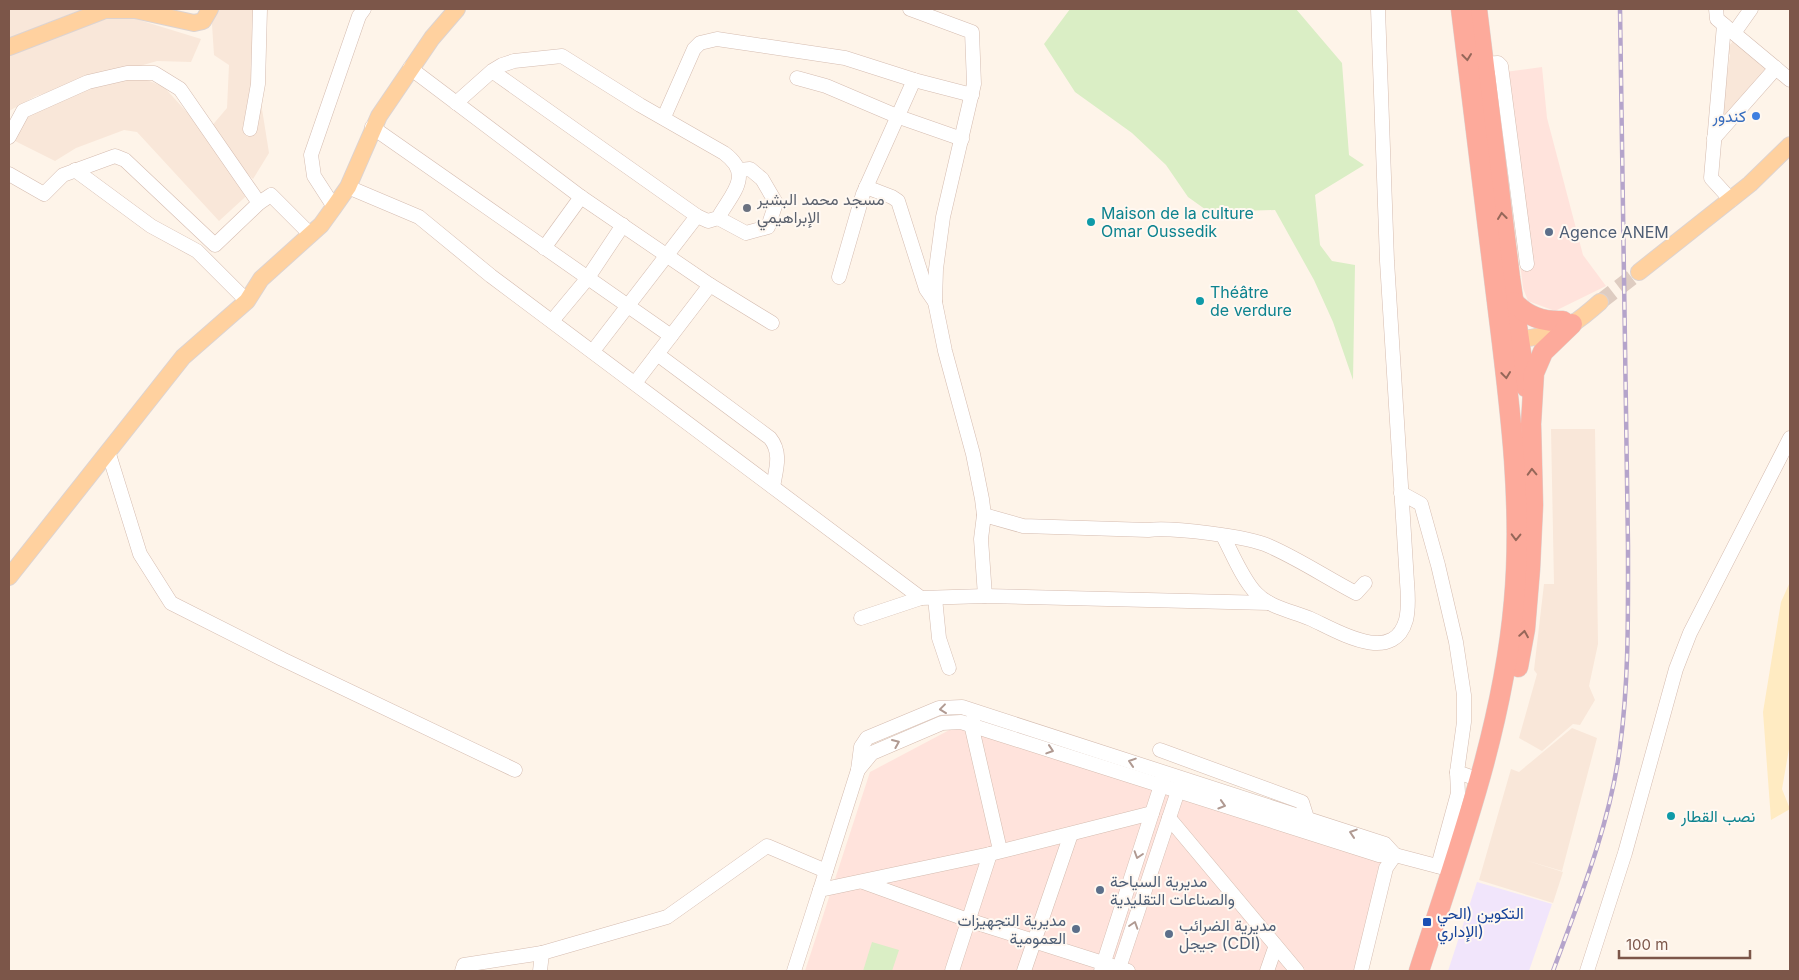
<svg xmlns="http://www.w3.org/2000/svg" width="1799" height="980" font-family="Inter,Vazirmatn,sans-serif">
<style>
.residential{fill:#f9e7d9}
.commercial{fill:#ffe3dc}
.education{fill:#f1e5fb}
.green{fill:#daeec5}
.sand{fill:#ffebc2}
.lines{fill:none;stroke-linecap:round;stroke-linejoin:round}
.major-tunnel{stroke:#deccc1;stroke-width:16;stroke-dasharray:16 8;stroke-linecap:butt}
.minor-casing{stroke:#d5bcb0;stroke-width:15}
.major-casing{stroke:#ddd3d0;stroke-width:18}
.highway-casing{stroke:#ddd3d0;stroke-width:21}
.minor{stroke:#fff;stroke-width:14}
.major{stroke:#ffd19f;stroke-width:16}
.highway{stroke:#fdaa9b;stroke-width:20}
.rail-casing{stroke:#b5a4cb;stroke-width:4.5}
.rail{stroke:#fff8f1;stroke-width:2.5;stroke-dasharray:8;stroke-linecap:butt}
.oneway{stroke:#966759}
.oneway2{stroke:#b09a92}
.shop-dot{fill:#3f7fe0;stroke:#fff8f1;stroke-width:2}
.worship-dot{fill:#6b7280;stroke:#fff8f1;stroke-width:2}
.culture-dot{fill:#0f9aa8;stroke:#fff8f1;stroke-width:2}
.service-dot{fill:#5c6f8a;stroke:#fff8f1;stroke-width:2}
.transit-dot{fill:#1a4fb4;stroke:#fff8f1;stroke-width:2}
.labels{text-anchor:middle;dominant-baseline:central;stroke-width:4;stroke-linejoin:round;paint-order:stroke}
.shop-label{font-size:16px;fill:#366cbe;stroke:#fff8f1;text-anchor:end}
.worship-label{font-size:16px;fill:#5b616d;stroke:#fff8f1;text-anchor:start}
.culture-label{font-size:16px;fill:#0d838f;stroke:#fff8f1;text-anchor:start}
.service-label{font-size:16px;fill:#4e5e75;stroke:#fff8f1;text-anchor:start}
.transit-label{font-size:16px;fill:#164399;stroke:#fff8f1;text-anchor:start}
</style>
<rect width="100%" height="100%" fill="#fef4e9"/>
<!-- residential -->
<g class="residential">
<path d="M9,9H99L75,12L9,38Z"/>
<path d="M211,9H260L258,84L269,153L253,179L228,156L255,188L219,221L137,132L124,130L76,148L55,161L11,139L28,116L90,86L123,79L147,80L164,87L222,151L210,128L227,108L229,65L214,55Z"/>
<path d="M107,19H136L201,39L191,62L157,61L36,96L9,111V54L79,26Z"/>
<path d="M1736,38L1771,68L1726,120L1721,116L1730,55L1725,50Z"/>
<path d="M1551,429H1595L1598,644L1589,686L1595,700L1580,725L1573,724L1542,751L1519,738L1537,674L1534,670L1544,584H1554Z"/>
<path d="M1572,728L1597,738L1562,871L1525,860L1563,872L1553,903L1479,880L1511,769L1519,772Z"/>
</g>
<!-- commercial -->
<g class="commercial">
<path d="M1542,67L1547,118L1583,255L1606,286L1555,311L1528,301L1523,288L1497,73Z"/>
<path d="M955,727L1388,865L1354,971H805L870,772Z"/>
</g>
<!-- education -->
<path class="education" d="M1477,882L1552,904L1529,971H1448Z"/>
<!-- green -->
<g class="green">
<path d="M1070,9H1296L1342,63L1349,155L1364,165L1315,195L1320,245L1332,261L1355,265L1353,380L1333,322L1314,280L1275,210L1209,212L1188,197L1166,165L1132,133L1075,92L1044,44Z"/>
<path d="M872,942L899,950L892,971H863Z"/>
</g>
<!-- sand -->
<path class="sand" d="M1790,582V743L1782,789L1790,809L1771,820L1763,712L1781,602Z"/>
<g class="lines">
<!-- major-tunnel -->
<path class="major-tunnel" d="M1600,302L1639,272"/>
<defs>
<g id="minor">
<path d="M910,9L972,32L974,84L943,217L936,269L935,302L945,351L973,454L982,499L984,515L981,539L985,596"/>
<path d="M1716,9L1717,19L1790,80"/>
<path d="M1724,25L1711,178L1731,200"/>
<path d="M1734,33L1751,9"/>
<path d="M1483,64L1498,63L1501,66L1527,264"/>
<path d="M410,68L581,197L710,285L635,383"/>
<path d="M797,78L826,86L899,117L962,139"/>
<path d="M456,103L492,71L502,65L514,61L562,56L640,105L724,153C754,175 732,193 718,218L708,221L697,216L492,71"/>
<path d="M664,117L694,49L700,43L717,39L845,58L914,80L972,95"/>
<path d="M372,127L671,336"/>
<path d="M250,129L258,84L260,9"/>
<path d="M9,137L23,111L88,82L127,73H154L180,89L259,203L271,195L310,234"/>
<path d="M1714,138L1776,68"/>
<path d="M75,170L151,226L197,251L247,301"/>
<path d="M9,174L44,194L63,175L115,156L125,160L215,245L259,203"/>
<path d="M348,187L419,217L491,276L921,598L985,596L1269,603"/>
<path d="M866,187L892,197L898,201L926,289L935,302"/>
<path d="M334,207L314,176L311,155L359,16L364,9"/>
<path d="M718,218L746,233L768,227L776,203L762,179L750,169L740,170"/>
<path d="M544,248L581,197"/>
<path d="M839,277L863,194L914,80"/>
<path d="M710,285L772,323"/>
<path d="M552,321L587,279L623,225"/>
<path d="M593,351L697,216"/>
<path d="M657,354L770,438C782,453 776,469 773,487"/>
<path d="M108,451L140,554L171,603L282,659L515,770"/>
<path d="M1401,493L1421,504L1438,565L1456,642L1464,695V722L1457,772L1480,780"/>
<path d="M984,515L1023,526L1148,530C1171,527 1247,536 1269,546C1299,559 1327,578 1356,593L1365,583"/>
<path d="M1223,536C1232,553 1243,580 1256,593C1270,608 1293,611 1311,619C1337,631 1393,666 1406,620C1409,608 1408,594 1407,582L1387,261L1378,9"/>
<path d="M935,598L939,638L949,668"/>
<path d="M861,618L921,598"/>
<path d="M974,717L971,724L1000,850"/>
<path d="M1160,750L1302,802L1307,818"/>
<path d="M858,770L872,753L942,723L961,722L1379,855H1395L1452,870"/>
<path d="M1169,818L1297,971"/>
<path d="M1438,866L1458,793L1457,772"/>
<path d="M863,882L968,920L1128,971"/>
<path d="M820,890L858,770L861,747L867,738L939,708L962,707L1385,844L1395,855"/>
<path d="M462,971L464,965L542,953"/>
<path d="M540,971L542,953L667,917L767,846L826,871"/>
<path d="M794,971L820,890L990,854L1152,813"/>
<path d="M952,971L990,854"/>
<path d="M1024,971L1071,834"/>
<path d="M1101,971L1163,779"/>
<path d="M1118,971L1180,785"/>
<path d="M1267,971L1275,948"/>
<path d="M1361,971L1386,868L1395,855"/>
<path d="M1587,971L1625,853L1676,669L1690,633L1790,438"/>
</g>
<g id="major">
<path d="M9,47L105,10H135L194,23L203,21L210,9"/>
<path d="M1639,272L1750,184L1790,145"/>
<path d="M1509,334C1519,346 1559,331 1572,324C1582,318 1591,310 1600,302"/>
<path d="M9,577L183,357L247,301L261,279L321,225L334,207L348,187L379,116L432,38L457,9"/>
</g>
<g id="highway">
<path d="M1477,9L1510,278L1526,387"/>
<path d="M1514,302C1527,317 1544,322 1563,321"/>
<path d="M1518,667L1525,629L1530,569L1533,505L1531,424L1534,373L1543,352L1572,324"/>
<path d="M1419,971C1458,850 1503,729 1514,601C1523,501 1509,400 1497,302C1485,204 1473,106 1461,9"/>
</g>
</defs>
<!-- minor casing -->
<use href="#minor" class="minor-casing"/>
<!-- major casing -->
<use href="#major" class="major-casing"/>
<!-- highway casing -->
<use href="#highway" class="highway-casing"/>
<!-- minor -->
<use href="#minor" class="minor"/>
<!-- major -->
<use href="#major" class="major"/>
<!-- highway -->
<use href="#highway" class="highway"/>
<defs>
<path id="rail" d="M1553,971C1580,898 1610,824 1620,747C1629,680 1628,613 1628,546L1620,9"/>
</defs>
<!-- rail casing -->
<use href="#rail" class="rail-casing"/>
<!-- rail -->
<use href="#rail" class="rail"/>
</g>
<!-- one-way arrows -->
<defs><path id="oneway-chevron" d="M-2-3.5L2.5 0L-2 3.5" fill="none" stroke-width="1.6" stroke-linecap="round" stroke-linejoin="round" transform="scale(1.25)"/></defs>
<g class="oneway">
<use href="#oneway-chevron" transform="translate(1467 57) rotate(83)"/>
<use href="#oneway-chevron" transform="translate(1502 216) rotate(-97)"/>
<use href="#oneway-chevron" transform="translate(1506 375) rotate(83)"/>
<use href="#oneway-chevron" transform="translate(1532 472) rotate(-92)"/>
<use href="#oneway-chevron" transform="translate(1516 537) rotate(91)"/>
<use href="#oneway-chevron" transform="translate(1524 634) rotate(-81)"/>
</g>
<g class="oneway2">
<use href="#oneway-chevron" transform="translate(943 709) rotate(173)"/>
<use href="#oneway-chevron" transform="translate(896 743) rotate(-23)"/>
<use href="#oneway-chevron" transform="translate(1050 750) rotate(18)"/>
<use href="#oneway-chevron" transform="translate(1132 762) rotate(-162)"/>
<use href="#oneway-chevron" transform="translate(1222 805) rotate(17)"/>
<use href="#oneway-chevron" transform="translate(1353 833) rotate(-162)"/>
<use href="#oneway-chevron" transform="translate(1138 855) rotate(108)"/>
<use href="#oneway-chevron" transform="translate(1134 925) rotate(-72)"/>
</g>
<!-- markers -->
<circle class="shop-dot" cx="1756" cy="116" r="5"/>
<circle class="worship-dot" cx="747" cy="208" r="5"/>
<g class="culture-dot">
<circle cx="1091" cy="222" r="5"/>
<circle cx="1200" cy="301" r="5"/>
<circle cx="1671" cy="816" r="5"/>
</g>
<g class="service-dot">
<circle cx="1549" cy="232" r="5"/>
<circle cx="1100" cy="890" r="5"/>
<circle cx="1076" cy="929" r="5"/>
<circle cx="1169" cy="934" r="5"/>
</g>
<rect class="transit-dot" x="1422" y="917" width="10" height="10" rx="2.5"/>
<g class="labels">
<!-- shop labels -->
<g class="shop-label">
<text x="1746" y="116">كندور</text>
</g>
<!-- worship labels -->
<g class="worship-label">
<text x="757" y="199">مسجد محمد البشير<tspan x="757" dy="18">الإبراهيمي</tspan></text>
</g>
<!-- culture labels -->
<g class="culture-label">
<text x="1101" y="213">Maison de la culture<tspan x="1101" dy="18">Omar Oussedik</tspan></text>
<text x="1210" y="292">Théâtre<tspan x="1210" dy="18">de verdure</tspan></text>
<text x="1681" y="816">نصب القطار</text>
</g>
<!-- service labels -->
<g class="service-label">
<text x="1559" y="232">Agence ANEM</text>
<text x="1110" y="881">مديرية السياحة<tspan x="1110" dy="18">والصناعات التقليدية</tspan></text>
<text x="1066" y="920" text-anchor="end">مديرية التجهيزات<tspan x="1066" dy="18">العمومية</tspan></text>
<text x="1179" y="925">مديرية الضرائب<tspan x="1179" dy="18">جيجل (CDI)</tspan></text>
</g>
<!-- transit labels -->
<g class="transit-label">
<text x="1437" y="913">التكوين (الحي<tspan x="1437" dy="18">الإداري)</tspan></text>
</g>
</g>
<!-- border -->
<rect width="1799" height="980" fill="none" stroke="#7c5649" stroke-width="20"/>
<!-- scale -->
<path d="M1619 950v8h131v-8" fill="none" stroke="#7c5649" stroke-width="2.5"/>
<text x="1626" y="950" font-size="15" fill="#7c5649" stroke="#fff8f1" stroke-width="4" paint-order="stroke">100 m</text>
</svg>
